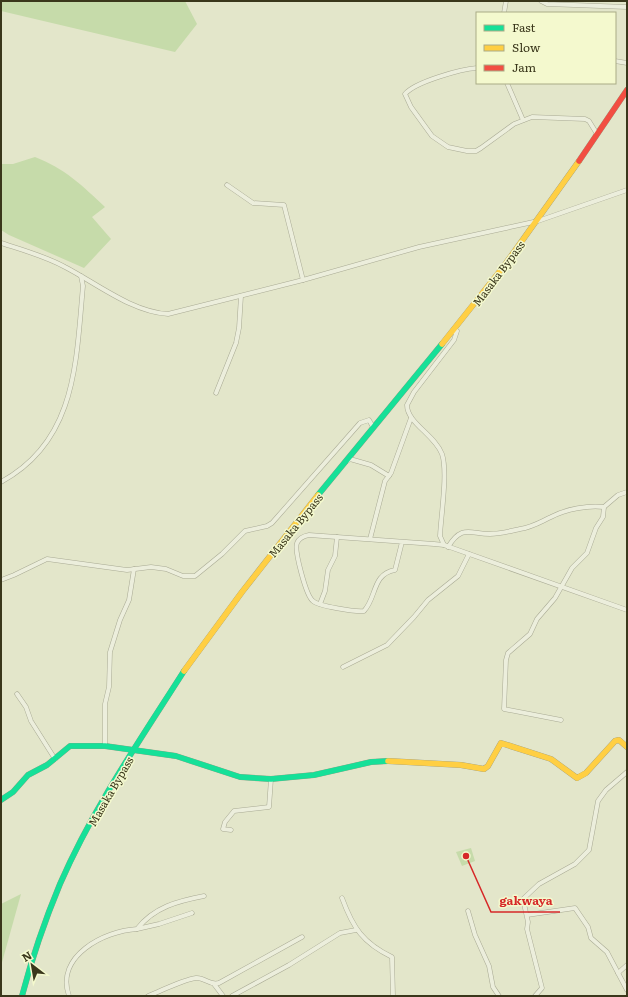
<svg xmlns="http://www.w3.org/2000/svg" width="628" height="997" font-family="Literata,serif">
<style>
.green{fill:#c6dbaa}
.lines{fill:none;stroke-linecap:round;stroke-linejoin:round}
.street-casing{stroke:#a9aa94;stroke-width:5}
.fast-casing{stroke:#999a84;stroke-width:6}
.slow-casing{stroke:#999a84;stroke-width:6}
.jam-casing{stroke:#999a84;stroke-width:6}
.street{stroke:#eceedc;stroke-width:4}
.fast{stroke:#16e098;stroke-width:5.5}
.slow{stroke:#ffcf43;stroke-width:5.5}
.jam{stroke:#f24e42;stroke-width:5.5}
.labels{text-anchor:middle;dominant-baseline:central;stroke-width:3;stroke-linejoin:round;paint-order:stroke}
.street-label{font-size:11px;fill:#3a371b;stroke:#f4f9ce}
.leader{fill:none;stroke:#d62828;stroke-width:1.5}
.callout-dot{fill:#d62828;stroke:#f4f9ce;stroke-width:1.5}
.callout-label{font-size:12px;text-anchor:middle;font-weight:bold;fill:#d62828;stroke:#f4f9ce;stroke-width:3;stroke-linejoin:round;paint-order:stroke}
</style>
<rect width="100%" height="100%" fill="#e3e6ca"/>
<!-- green -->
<g class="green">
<path d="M1,1H185L197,24L175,52L1,11Z"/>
<path d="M35,157C64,168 83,186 105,207L92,217L111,239L84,268L9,235L1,230V164H13Z"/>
<path d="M471,848L475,861L462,866L456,852Z"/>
<path d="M21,894L1,966V904Z"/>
</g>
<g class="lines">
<defs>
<g id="street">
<path d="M541,1L547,4L627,7"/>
<path d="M504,13L506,1"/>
<path d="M615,61L627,63"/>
<path d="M477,68C461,69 415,82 405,94L411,107L432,136L448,147L467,151H476L481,148L514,124L532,117L585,119L589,121L597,134"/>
<path d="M507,83L523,120"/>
<path d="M227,185L253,203L284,205L303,280"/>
<path d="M1,243C23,250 45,256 65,267C96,283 132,312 168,314L303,280L419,247L538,221L627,190"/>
<path d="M216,393L236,343L239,328L241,296"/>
<path d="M347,461L350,459L371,465L389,476"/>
<path d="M1,482C77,441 76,361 83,286L81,276"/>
<path d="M370,539L385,481L391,473L411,418"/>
<path d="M402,542L395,570C372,574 377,597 364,611C355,612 318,606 313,601C306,596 294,550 297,543C299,538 304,536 309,535L434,544L444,545L627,610"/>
<path d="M444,545L440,536C441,515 448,472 442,454C435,435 407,423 407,405L414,392L454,340L457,331L452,332"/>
<path d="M448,547C462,524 470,534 490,534C500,534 511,531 520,529C533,527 540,522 551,517C566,509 589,505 604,507L618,495L627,492"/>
<path d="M1,580L14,575L47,559L127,570L151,567L166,569L183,576H195L222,554L245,531L267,526L272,523L360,423L369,420L373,427"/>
<path d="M320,604L325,591L328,570L335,556L337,537"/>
<path d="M343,667L387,645L414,617L428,600L458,576L469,554"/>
<path d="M17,694L26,707L31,721L55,759"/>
<path d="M561,720L504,709L506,660L508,653L530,634L537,619L555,598L572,568L587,553L596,528L603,517L604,507"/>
<path d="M105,746V704L109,687L110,652L120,620L129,600L134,569"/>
<path d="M231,830L223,829L225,822L234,811L269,807L271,779"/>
<path d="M342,898C353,928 363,943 392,957L393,996"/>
<path d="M468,911L475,935L489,966L493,987L499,996"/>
<path d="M527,915L575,908L588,927L591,938L607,952L627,990"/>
<path d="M137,929L159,924L192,913"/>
<path d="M618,973L627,965"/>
<path d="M214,984L223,996"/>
<path d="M69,996C55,956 104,931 137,929C154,907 178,901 204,896"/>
<path d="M148,996C161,991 182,980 196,978C205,977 209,986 219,983L302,937"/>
<path d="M232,996L289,965L340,933L356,930"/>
<path d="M535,996L542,988L527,929L528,922L523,899L539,884L575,864L589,850L598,801L606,790L627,772"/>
</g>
<g id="fast">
<path d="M318,495L442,344"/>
<path d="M1,800L13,792L28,775L47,765L70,746H105L176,756L240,777L271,779L314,775L371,762L388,761"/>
<path d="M22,996C32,958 45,920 60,884C93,808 140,740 184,671"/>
</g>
<g id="slow">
<path d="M442,344L504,266L579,161"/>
<path d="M184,671L242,592L318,495"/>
<path d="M388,761L461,765L484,769L488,766L501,743L551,759L577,778L586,773L615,741L619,740L627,747"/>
</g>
<path id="jam" d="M579,161L627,90"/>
</defs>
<!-- street casing -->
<use href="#street" class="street-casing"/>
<!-- fast casing -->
<use href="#fast" class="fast-casing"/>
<!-- slow casing -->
<use href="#slow" class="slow-casing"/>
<!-- jam casing -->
<use href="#jam" class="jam-casing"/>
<!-- street -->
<use href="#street" class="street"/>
<!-- fast -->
<use href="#fast" class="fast"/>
<!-- slow -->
<use href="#slow" class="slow"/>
<!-- jam -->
<use href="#jam" class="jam"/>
</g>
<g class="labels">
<!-- street labels -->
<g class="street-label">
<text transform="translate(498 273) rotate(-53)">Masaka Bypass</text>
<text transform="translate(295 525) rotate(-51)">Masaka Bypass</text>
<text transform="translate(110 791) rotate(-60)">Masaka Bypass</text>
</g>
</g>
<!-- callouts -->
<path class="leader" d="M466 856L491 912H560"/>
<circle class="callout-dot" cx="466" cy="856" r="4"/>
<g class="callout-label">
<text x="526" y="905">gakwaya</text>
</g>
<!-- border -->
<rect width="628" height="997" fill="none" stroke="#3a371b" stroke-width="4"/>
<!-- legend -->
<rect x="476" y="12" width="140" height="72" fill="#f4f9ce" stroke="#aaab86"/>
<rect x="484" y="25" width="20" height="6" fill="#16e098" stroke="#aaab86"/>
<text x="512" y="32" font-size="12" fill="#3a371b">Fast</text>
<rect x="484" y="45" width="20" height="6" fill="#ffcf43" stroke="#aaab86"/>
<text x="512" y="52" font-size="12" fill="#3a371b">Slow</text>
<rect x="484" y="65" width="20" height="6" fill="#f24e42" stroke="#aaab86"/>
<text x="512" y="72" font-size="12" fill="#3a371b">Jam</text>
<!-- north arrow -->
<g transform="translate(32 965) rotate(329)" stroke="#f4f9ce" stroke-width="3" paint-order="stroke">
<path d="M0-3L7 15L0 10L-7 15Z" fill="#3a371b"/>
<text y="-6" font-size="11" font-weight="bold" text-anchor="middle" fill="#3a371b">N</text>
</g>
</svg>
